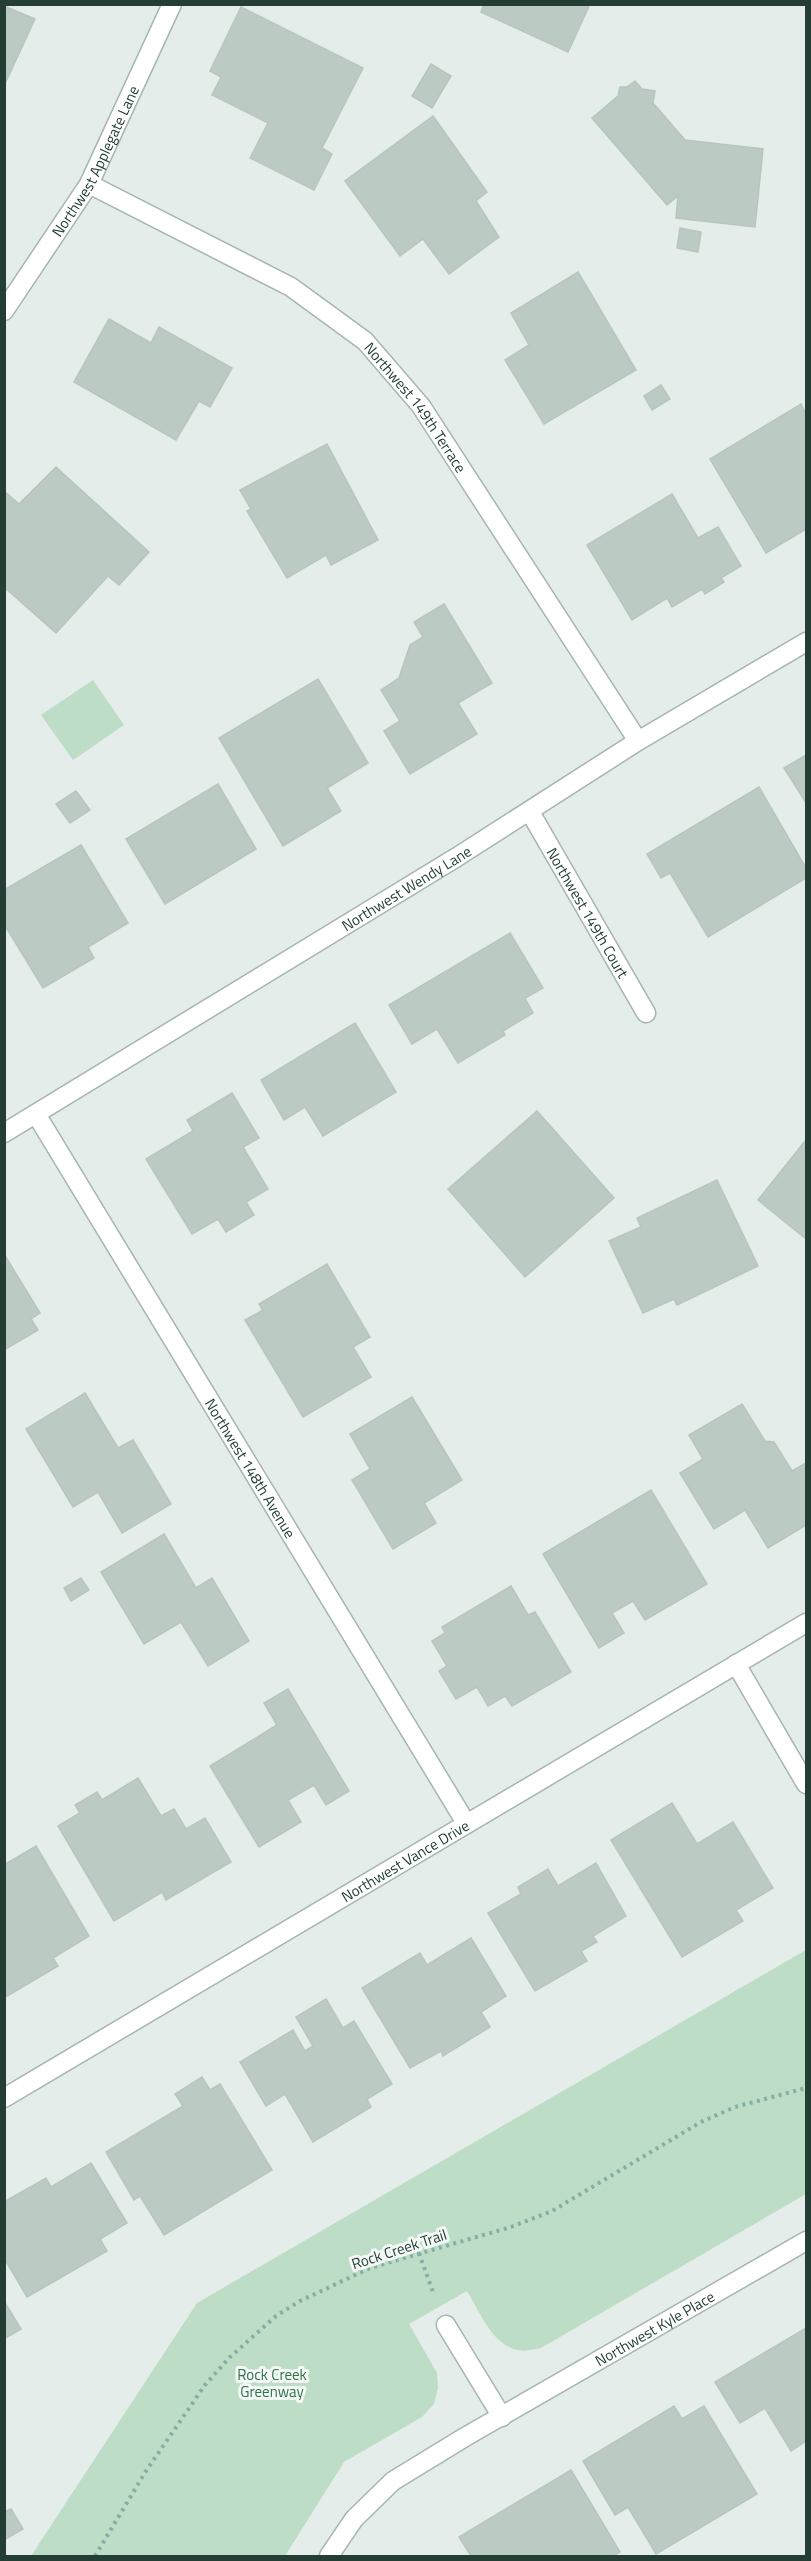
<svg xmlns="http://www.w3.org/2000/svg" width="811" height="2561" font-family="'Titillium Web',sans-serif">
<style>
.green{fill:#bdddc6}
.building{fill:#bccac4;stroke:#b6c6bf;stroke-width:1.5}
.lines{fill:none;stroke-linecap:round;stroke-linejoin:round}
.street-casing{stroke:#a7b5b0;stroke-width:21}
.path{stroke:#85afa2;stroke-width:4;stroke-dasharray:3 4.5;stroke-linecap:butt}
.street{stroke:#fff;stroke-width:18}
.labels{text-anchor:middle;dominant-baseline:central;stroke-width:6;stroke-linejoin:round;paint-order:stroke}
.street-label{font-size:15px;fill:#243e36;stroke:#f4f9f7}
.park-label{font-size:15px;fill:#2f7349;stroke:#f4f9f7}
</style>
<rect width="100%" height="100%" fill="#e4ede9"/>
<!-- green -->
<g class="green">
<path d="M93,680L124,725L73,760L41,715Z"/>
<path d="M806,1950V2194L541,2348C534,2349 525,2352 518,2350C492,2345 480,2312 467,2291L409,2324L437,2373L438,2388L434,2404L422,2417L344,2462L285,2556H31L197,2303Z"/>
</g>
<!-- building -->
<g class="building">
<path d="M484,4H590L568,52L481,12Z"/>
<path d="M4,6L35,19L4,86Z"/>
<path d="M241,7L363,68L322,148L332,154L314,190L250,158L268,123L212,95L221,77L210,71Z"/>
<path d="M431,64L451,76L432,108L412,96Z"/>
<path d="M635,81L642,89L655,91L653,103L685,140L763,149L755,227L676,218L678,196L667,205L592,118L618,96L620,87H627Z"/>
<path d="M433,116L487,192L476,201L499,237L449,274L423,239L400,256L345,181Z"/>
<path d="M680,228L701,232L698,252L677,248Z"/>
<path d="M578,272L636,370L544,424L505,360L529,345L511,313Z"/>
<path d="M109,319L151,343L159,327L232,368L210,407L199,401L176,440L74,382Z"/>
<path d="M661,385L670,399L652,410L644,396Z"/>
<path d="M801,404L806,414V529L766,553L710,459Z"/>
<path d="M327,444L378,540L331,565L326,555L287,578L247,511L251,509L240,490Z"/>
<path d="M56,467L149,552L119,585L108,576L56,633L4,587V491L19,504Z"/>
<path d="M672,494L698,538L718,527L741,566L721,578L724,582L705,594L702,589L672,607L667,598L632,620L587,545Z"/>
<path d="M444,604L492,683L458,703L477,734L410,774L384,731L400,721L381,690L399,678L410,645L423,637L414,622Z"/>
<path d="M318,679L368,763L327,788L341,811L283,846L219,738Z"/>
<path d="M806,755V803L784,768Z"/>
<path d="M218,784L256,849L165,904L126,839Z"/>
<path d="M759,787L806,868V878L708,937L670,873L661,878L647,854Z"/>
<path d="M76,791L90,810L70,823L56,804Z"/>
<path d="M81,845L128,923L88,947L94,958L43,988L4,924V890Z"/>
<path d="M510,933L543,988L525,998L533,1013L503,1031L505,1035L458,1063L437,1029L412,1044L389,1005Z"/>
<path d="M355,1023L396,1092L323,1136L305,1107L284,1120L261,1080Z"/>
<path d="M232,1093L259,1138L243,1147L268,1189L246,1202L254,1215L226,1232L218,1219L192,1234L146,1159L193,1131L187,1120Z"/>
<path d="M537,1111L614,1198L525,1277L448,1189Z"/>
<path d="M806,1140V1239L758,1200Z"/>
<path d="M717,1180L758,1266L677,1305L674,1299L643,1313L609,1241L641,1227L637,1218Z"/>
<path d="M4,1254L40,1313L31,1319L38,1330L4,1350Z"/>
<path d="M327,1264L370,1337L353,1347L371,1377L303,1417L245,1320L263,1310L259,1304Z"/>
<path d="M85,1393L118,1448L133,1440L171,1504L122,1533L98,1492L73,1507L26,1429Z"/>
<path d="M412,1397L462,1480L424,1503L436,1523L393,1549L352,1480L370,1469L350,1434Z"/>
<path d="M742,1404L765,1441L774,1442L792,1471L806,1463V1525L768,1548L745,1510L714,1529L680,1473L703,1459L689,1435Z"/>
<path d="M651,1490L707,1584L645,1620L633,1601L612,1613L624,1633L599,1648L543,1554Z"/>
<path d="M164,1534L196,1588L212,1578L249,1641L208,1666L181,1622L144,1644L101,1572Z"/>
<path d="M81,1578L89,1590L71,1601L64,1588Z"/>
<path d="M511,1586L528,1615L535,1612L571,1672L512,1706L505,1696L488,1706L477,1687L456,1699L439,1671L447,1666L432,1641L445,1633L442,1627Z"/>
<path d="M288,1689L349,1791L326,1805L314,1785L288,1800L301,1822L259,1847L210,1766L277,1725L264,1703Z"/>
<path d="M138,1778L161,1816L174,1809L186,1829L205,1818L231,1862L166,1900L162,1892L114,1921L58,1826L80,1813L75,1805L97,1792L102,1800Z"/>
<path d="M672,1803L697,1844L733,1822L773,1888L736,1910L743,1921L682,1957L611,1840Z"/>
<path d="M36,1846L89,1936L53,1958L58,1966L4,1998V1865Z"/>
<path d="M596,1863L626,1916L593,1936L597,1942L581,1951L587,1961L535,1991L488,1913L521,1894L518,1887L548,1869L558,1886Z"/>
<path d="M471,1938L506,1996L481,2012L490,2027L443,2056L441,2051L410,2068L362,1988L420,1953L427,1965Z"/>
<path d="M326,1999L343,2028L354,2021L392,2084L367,2099L371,2107L313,2142L285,2094L266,2106L240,2062L293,2030L305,2051L313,2046L296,2017Z"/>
<path d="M202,2077L210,2090L220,2084L272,2170L164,2235L140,2196L134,2200L106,2152L183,2106L175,2094Z"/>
<path d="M91,2163L127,2223L100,2239L107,2251L27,2297L6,2261L4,2262V2202L46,2178L51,2187Z"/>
<path d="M4,2301L21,2329L4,2339Z"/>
<path d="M806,2328V2441L791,2451L765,2408L740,2423L715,2382Z"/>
<path d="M674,2406L682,2419L704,2406L757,2494L656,2554L628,2507L615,2515L583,2461Z"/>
<path d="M571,2470L620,2552L613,2556H471L459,2537Z"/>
<path d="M11,2509L23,2529L4,2540V2512Z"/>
</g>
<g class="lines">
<defs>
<g id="street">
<path id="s1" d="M89,184L291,287L365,341L421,406L638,741"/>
<path id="s2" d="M4,311L89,184L172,4"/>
<path id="s3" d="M530,812L646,1013"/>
<path id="s4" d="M36,1114L466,1823"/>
<path id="s5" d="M4,1133L457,857L638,741L806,642"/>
<path d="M736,1664L806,1784"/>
<path id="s6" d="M4,2098L806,1623"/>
<path d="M446,2325L502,2417"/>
<path id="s7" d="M329,2556L354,2519L393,2481L465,2437L806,2241"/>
</g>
</defs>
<!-- street casing -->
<use href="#street" class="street-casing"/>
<!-- path -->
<g class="path">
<path d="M419,2253L434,2295"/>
<path d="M95,2556L146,2471L205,2385L230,2357L276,2316L300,2301L370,2268L511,2227L552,2211L701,2122L735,2107L806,2088"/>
</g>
<!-- street -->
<use href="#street" class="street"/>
</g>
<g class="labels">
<!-- street labels -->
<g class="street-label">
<text stroke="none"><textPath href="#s2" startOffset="176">Northwest Applegate Lane</textPath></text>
<text stroke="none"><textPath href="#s1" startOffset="402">Northwest 149th Terrace</textPath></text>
<text stroke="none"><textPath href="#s5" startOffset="471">Northwest Wendy Lane</textPath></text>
<text stroke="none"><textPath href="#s3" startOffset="116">Northwest 149th Court</textPath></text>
<text stroke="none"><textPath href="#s4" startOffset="414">Northwest 148th Avenue</textPath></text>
<text stroke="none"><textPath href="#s6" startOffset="466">Northwest Vance Drive</textPath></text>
<text transform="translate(399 2249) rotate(-18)">Rock Creek Trail</text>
<text stroke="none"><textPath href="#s7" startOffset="402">Northwest Kyle Place</textPath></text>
</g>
<!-- park labels -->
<g class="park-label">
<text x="272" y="2374">Rock Creek<tspan x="272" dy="17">Greenway</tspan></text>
</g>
</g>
<!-- border -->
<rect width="811" height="2561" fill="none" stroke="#243e36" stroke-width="12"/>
</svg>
